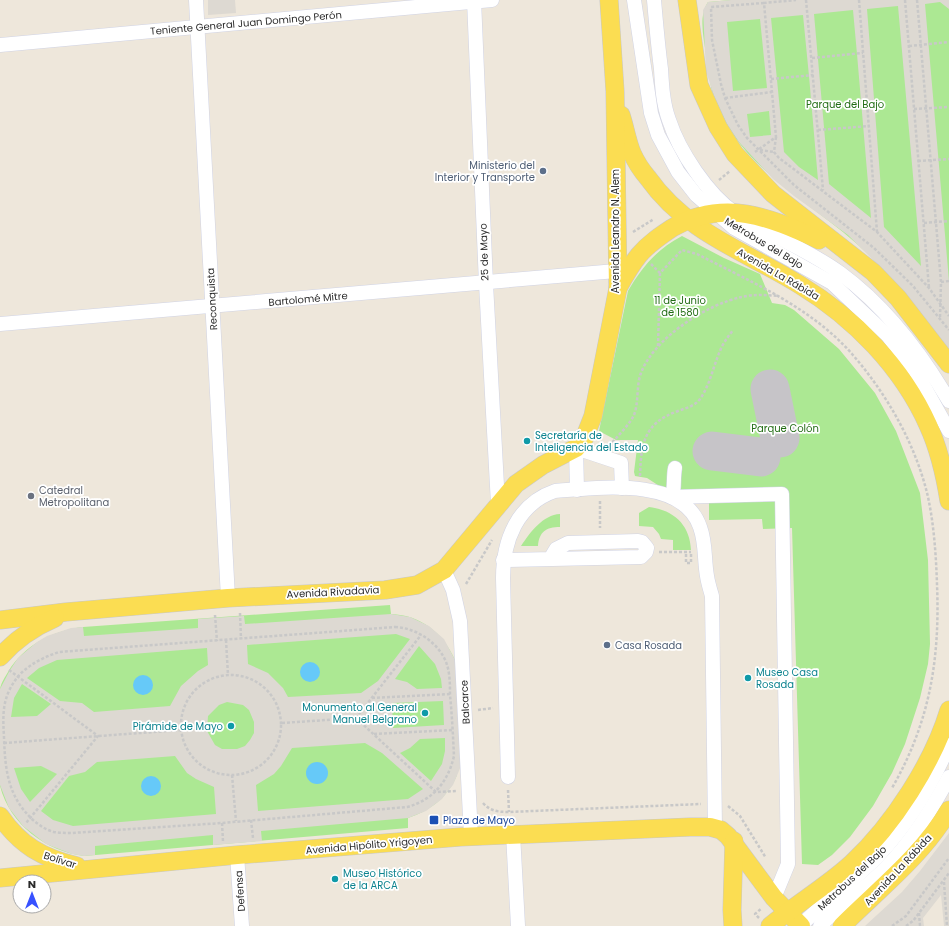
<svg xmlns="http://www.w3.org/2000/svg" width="949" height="926" font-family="Poppins,sans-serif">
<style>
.green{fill:#ace893}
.plaza{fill:#ddd9d2;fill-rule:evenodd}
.water{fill:#66c9f8}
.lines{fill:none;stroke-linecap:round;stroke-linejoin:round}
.taxiway{stroke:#c6c4c8;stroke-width:39}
.minor-casing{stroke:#d0d3e4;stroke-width:15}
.major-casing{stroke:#c8c8c8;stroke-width:19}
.path{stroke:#c8c8c8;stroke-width:2.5;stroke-dasharray:3 2;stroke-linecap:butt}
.minor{stroke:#fff;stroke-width:14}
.major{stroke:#fbdd52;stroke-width:18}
.path-bridge{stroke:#c8c8c8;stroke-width:2.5;stroke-dasharray:3 2;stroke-linecap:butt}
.service-dot{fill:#5c6f8a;stroke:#fff;stroke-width:1.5}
.culture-dot{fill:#0f9aa8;stroke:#fff;stroke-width:1.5}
.worship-dot{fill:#6b7280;stroke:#fff;stroke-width:1.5}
.transit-dot{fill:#1a4fb4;stroke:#fff;stroke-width:1.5}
.labels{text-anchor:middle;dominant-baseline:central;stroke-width:3.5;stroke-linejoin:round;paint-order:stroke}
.street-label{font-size:10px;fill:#2a2a2a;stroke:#fff}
.park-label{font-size:10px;fill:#226d14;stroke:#fff}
.service-label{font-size:10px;fill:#4e5e75;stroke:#fff;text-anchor:end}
.culture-label{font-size:10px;fill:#0d838f;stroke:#fff;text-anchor:start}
.worship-label{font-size:10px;fill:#5b616d;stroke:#fff;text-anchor:start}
.transit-label{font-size:10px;fill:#164399;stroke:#fff;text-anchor:start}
</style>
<rect width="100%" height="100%" fill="#eee7db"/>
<!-- green -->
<g class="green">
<path d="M731,0H949V352C924,318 899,284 868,254C816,203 739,171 714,97C709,84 709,68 706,55C704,38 698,17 708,2Z"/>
<path d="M682,236L724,258L760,274L772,303L785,305L794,310L839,349L875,393L896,431L920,493L928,560L930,644L928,664L920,698L905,744L892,773L873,806L850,837L832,855L818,865L802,864L792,528L763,529L762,519L709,520V492L670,493L647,478L635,476L634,472L638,440H616L599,431L628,291C642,267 657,249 682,236Z"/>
<path d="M649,507C674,510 690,525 691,550H673V540L661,539L659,534L653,527L639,526V513Z"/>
<path d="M560,514V527C546,527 539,532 538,546H521C530,532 543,515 560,514Z"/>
<path d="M390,605L391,614C421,615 443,633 455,660L457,775C448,797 430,811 408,818V828L84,856C46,851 10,825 0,786C0,772 0,753 0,738C0,722 0,704 0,689C1,683 5,677 8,672C24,645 52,631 83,627Z"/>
</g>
<!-- plaza -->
<g class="plaza">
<path d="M208,0H235L236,13L208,15Z"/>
<path d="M731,0H949V9L940,2L925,4L949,281V352L895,282L848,235L794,196L773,179L739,142L727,124L714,96L706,71L703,10L708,2ZM898,6L921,266L884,227L867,9ZM853,10L857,54L871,218L829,184L814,14ZM803,15L809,76L818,180L799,167L784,152L771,18ZM760,19L767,88L733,91L727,22ZM769,111L771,135L750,137L747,114Z"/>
<path d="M391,614L410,617L429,626L444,639L455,660L461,766L453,785L448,791L442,799L426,811L408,818L261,831L262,841L213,845V835L95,846V855L84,856L72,854L46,844L23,826L9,808L0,785V689L10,670L18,658L37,642L47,636L71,628L83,627L84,636L198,628V619L244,616L245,624ZM396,634L410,639L378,681L361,693L288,697L283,688L268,673L248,664L247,645ZM419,646L435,664L441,679L442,688L417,689L407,682L395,679ZM207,648L208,665L198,671L181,686L170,706L94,712L82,703L60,701L27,678L39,668L57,660ZM22,684L51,704L37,716L11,717L14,698ZM443,701L444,725L393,728L392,703ZM227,702L243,705L249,710L254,722V733L250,740L245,746L237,749H222L215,745L207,731L208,716L219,705ZM445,738V751L442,764L431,781L400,753L410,748L420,739ZM365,743L382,753L423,789L408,799L258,811L256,785L274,774L281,766L292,748ZM175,756L187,773L196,779L214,787L216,814L73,826L53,820L41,811L69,776L85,772L97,762ZM41,766L57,774L30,802L21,789L14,768Z"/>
<path d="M949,833V926H944L941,895L923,918L924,926H865L902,892L920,871Z"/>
</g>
<!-- water -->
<g class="water">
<circle cx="310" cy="672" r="10"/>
<circle cx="143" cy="685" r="10"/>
<circle cx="317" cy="773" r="11"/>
<circle cx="151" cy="786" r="10"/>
</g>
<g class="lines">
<!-- taxiway -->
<g class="taxiway">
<path d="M770,389L780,438"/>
<path d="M712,451L761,457"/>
</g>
<defs>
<g id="minor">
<path d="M196,0L228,598"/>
<path d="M474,0L486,284L498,504"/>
<path d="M634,0L651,113L658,135L678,172L696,195L734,228L832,283L888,336L916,372L949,431"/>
<path d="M654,0C656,23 658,46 661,69C662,86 663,104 669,120C679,151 708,195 735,213C769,235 807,249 840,273C885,306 921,353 949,401"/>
<path d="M0,45L492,0"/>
<path d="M0,324L616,271"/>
<path d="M577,490L576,448L621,463L622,488"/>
<path d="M672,497L782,494L788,864L774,898"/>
<path d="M672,497C675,488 673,478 675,468"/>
<path d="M503,560L641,557L646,552L647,548L642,542L638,541L568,543L556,549L550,559"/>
<path d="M444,570L453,590L460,621L471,836"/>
<path d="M508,777L503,578C503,541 517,504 555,491C597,488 683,476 700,527C706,543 704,559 707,576C708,583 710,589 712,596L715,829"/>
<path d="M513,834L518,926"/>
<path d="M237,855L242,926"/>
<path d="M800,926C825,902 854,881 878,856C909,823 931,786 949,745"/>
<path d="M820,926C836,909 855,896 873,880C905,852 929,815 949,777"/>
</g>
<g id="major">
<path d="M687,0L699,85L718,127L735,154L773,194L873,272L898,298L949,364"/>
<path d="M621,115C625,127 627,141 632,153C636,162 642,171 648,178C687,233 745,251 800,285C854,318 902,367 928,425C939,449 945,475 949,501"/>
<path d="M618,288C624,277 631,265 639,255C648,244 660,236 672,228C724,198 770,217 819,240"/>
<path d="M0,620L66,612L228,598L385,590L417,585L444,570L516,484L543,465L576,448L584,439L593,416L618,288L615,91L609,0"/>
<path d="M0,657C15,640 34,627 55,618"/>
<path d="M0,816C20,845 42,858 77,866"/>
<path d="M0,878L237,855L460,837L690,827H710L721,830L728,836L774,898L801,926"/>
<path d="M733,926L732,910L734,841"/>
<path d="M770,926C796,904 827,886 852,863C893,825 933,763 949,710"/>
<path d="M842,926C879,889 923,855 949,810"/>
</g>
</defs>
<!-- minor casing -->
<use href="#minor" class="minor-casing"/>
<!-- major casing -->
<use href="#major" class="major-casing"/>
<!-- path -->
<g class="path">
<path d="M806,0L823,190"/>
<path d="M859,0L877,232"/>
<path d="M905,0L929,288"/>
<path d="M917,0L941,282L940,318"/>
<path d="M764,3L711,7L712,40L721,84L725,98L738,125L747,138L794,185L874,248L913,286L949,330"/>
<path d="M909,46L949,42"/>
<path d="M812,58L863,53"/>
<path d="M771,79L813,75"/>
<path d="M725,98L772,92"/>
<path d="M914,109L949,107"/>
<path d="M818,130L869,126"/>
<path d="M776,137L774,152L779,158L877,232L929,288L949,316"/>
<path d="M760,150L774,152"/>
<path d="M755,152L776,137L764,3L796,0"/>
<path d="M918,161L949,159"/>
<path d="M719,180L730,171"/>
<path d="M924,223L949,221"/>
<path d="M633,232L654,219"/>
<path d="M651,264L660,273L682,250L697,254C751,282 811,307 852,354C887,394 916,445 928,497C934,525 936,555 937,584C940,659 930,722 892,788"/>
<path d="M941,282L949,281"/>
<path d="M658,346L660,273"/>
<path d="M609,446C616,438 630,424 634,415C639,402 636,386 641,373C654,338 707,304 742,297C754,294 766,295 779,296"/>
<path d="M640,476C641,443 644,423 678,411C686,408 695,406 700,399C710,385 713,367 720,351C723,343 728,337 733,330"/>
<path d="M600,501V528"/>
<path d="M659,552H691"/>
<path d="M466,584L492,540"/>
<path d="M240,613L241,639"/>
<path d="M215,615L217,641"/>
<path d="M395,627C416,628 438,642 446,662C450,672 450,684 450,695C452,715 453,736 454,756C448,782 433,800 407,807L222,823L72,833C66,833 60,833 54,832C46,830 39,825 33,820C8,797 5,770 4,737C3,719 2,703 11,687C21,668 39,659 59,652Z"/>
<path d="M226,640L228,675"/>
<path d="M9,670L98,736L26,823"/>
<circle cx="231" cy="725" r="50"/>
<path d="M372,698L450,694"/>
<path d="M478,710L493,708"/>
<path d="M356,718L421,635"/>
<path d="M282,723L356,718L436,792L456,791"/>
<path d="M374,734L453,730"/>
<path d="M4,743L181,730"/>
<path d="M232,775L236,821"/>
<path d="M508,790L509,812"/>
<path d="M483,803C490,811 498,812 509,812L701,804"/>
<path d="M728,806L740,816L766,858"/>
<path d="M251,820L253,838"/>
<path d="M222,823L223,841"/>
<path d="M944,882L947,926"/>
<path d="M919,913L920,926"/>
<path d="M759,918L755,914L762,908"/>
<path d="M892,926L906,916L949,858"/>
<path d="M906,926L913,921L949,873"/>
</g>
<!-- minor -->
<use href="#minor" class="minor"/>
<!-- major -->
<use href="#major" class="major"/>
<!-- path-bridge -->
<path class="path-bridge" d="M686,554V563H691V552"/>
</g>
<!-- markers -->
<g class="service-dot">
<circle cx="543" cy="171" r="4"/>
<circle cx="607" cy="645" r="4"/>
</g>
<g class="culture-dot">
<circle cx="527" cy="441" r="4"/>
<circle cx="748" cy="678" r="4"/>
<circle cx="425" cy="713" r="4"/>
<circle cx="231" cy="726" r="4"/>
<circle cx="335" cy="879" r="4"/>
</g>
<circle class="worship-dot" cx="31" cy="496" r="4"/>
<rect class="transit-dot" x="429" y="815" width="10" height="10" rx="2"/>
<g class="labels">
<!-- street labels -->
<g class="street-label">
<text transform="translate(246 23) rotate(-5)">Teniente General Juan Domingo Perón</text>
<text transform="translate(615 231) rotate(-90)">Avenida Leandro N. Alem</text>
<text transform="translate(764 243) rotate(31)">Metrobus del Bajo</text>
<text transform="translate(484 252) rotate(-92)">25 de Mayo</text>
<text transform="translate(778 274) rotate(30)">Avenida La Rábida</text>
<text transform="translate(212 299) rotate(-93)">Reconquista</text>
<text transform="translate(308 299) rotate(-5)">Bartolomé Mitre</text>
<text transform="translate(333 592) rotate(-3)">Avenida Rivadavia</text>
<text transform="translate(465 702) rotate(-93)">Balcarce</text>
<text transform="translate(369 845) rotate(-5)">Avenida Hipólito Yrigoyen</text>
<text transform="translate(60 860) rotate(18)">Bolívar</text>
<text transform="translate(898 870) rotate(-47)">Avenida La Rábida</text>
<text transform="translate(852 878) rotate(-43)">Metrobus del Bajo</text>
<text transform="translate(240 891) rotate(-94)">Defensa</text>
</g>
<!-- park labels -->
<g class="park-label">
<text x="845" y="104">Parque del Bajo</text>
<text x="680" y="300">11 de Junio<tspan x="680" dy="12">de 1580</tspan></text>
<text x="785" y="428">Parque Colón</text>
</g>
<!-- service labels -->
<g class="service-label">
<text x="535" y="165">Ministerio del<tspan x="535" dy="12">Interior y Transporte</tspan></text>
<text x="615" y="645" text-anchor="start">Casa Rosada</text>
</g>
<!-- culture labels -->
<g class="culture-label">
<text x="535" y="435">Secretaría de<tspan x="535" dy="12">Inteligencia del Estado</tspan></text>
<text x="756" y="672">Museo Casa<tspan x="756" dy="12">Rosada</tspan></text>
<text x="417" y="707" text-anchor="end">Monumento al General<tspan x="417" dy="12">Manuel Belgrano</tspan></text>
<text x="223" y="726" text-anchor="end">Pirámide de Mayo</text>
<text x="343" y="873">Museo Histórico<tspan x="343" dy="12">de la ARCA</tspan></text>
</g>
<!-- worship labels -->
<g class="worship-label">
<text x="39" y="490">Catedral<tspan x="39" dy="12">Metropolitana</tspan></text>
</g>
<!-- transit labels -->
<g class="transit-label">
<text x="443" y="820">Plaza de Mayo</text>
</g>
</g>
<!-- north arrow -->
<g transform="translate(32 894)"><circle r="19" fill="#ffffff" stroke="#aaaaaa"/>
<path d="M0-3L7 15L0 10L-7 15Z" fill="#3751ff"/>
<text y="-6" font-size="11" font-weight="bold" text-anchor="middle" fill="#2a2a2a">N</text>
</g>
</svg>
